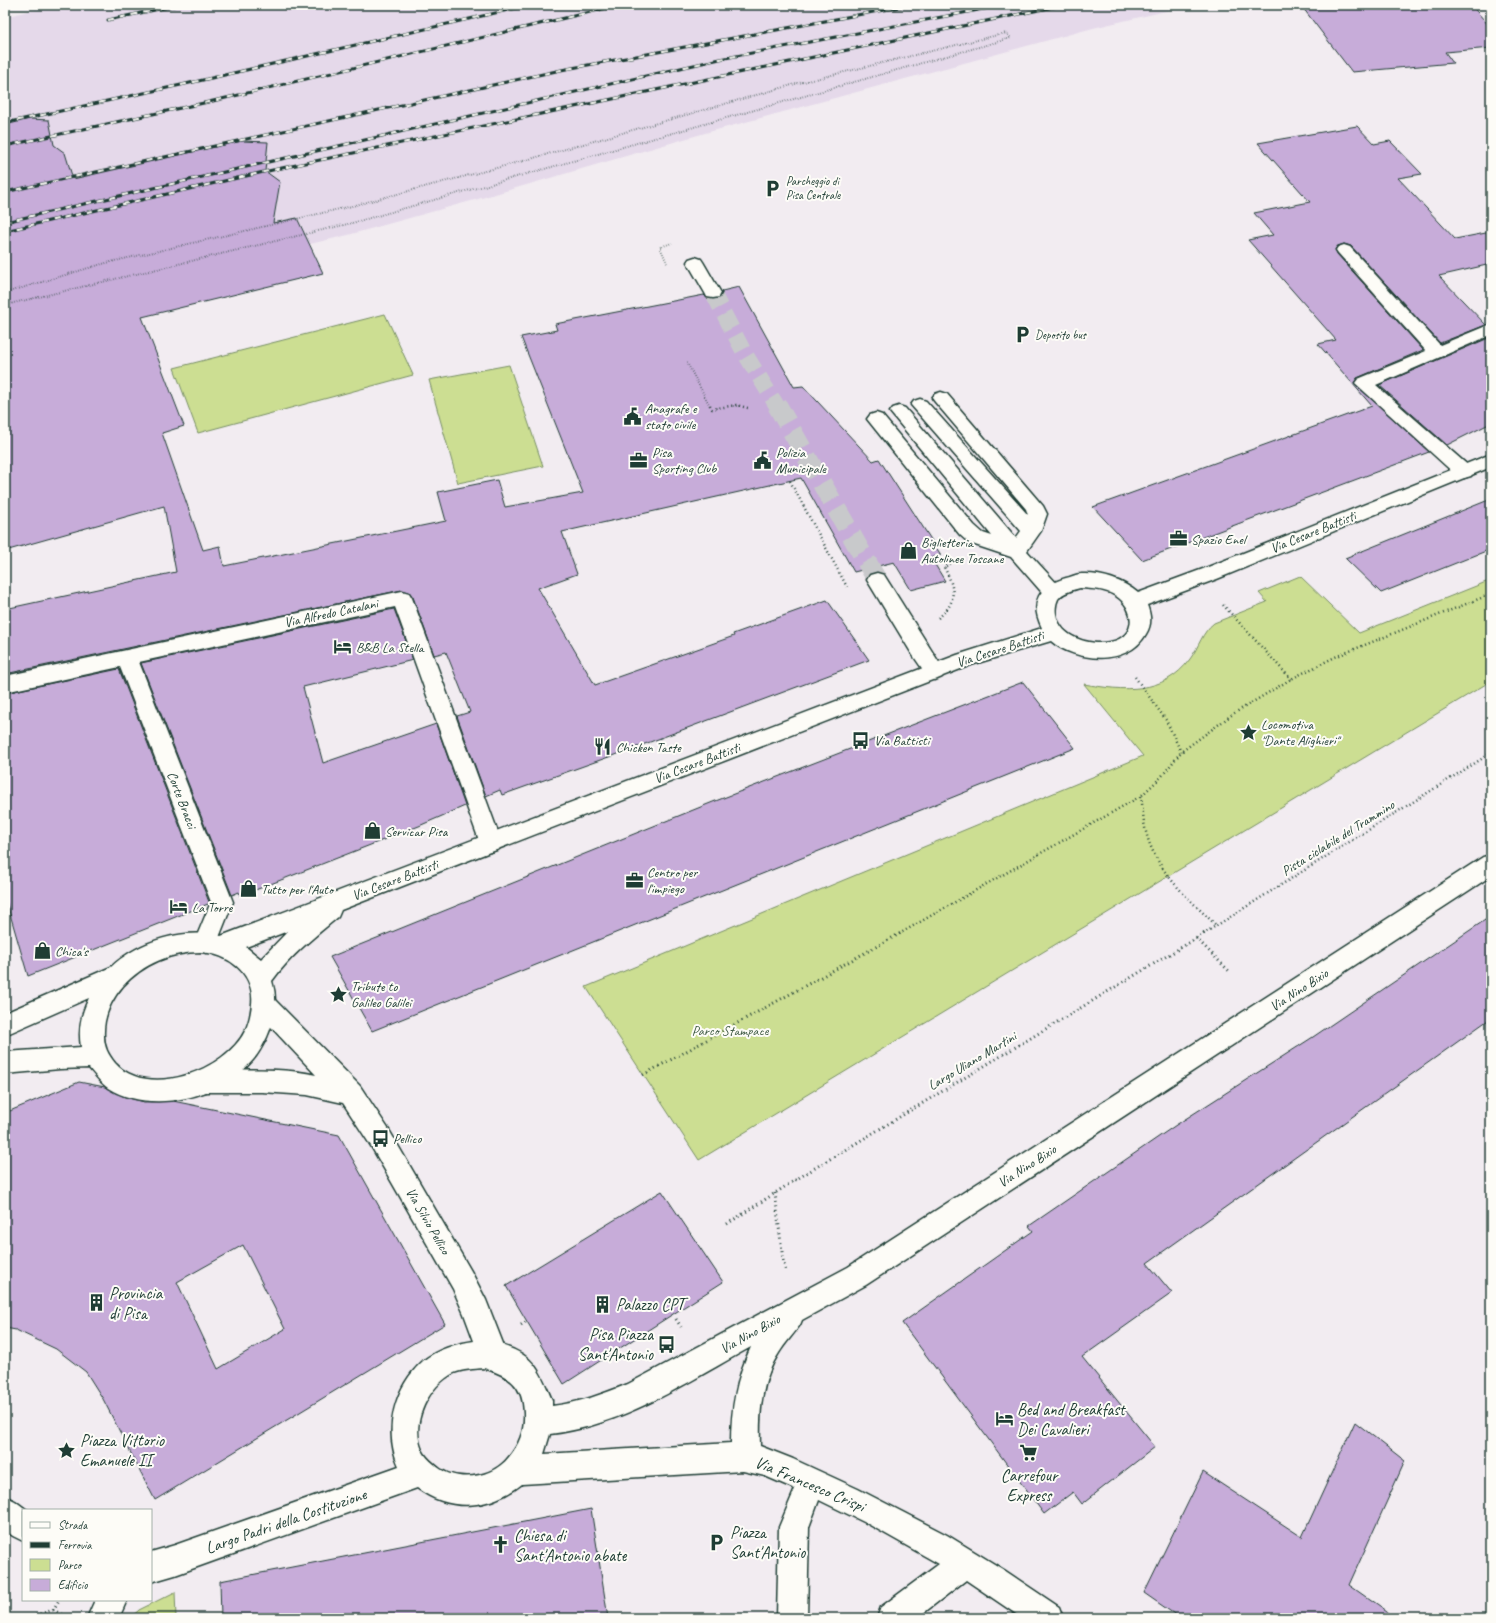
<svg xmlns="http://www.w3.org/2000/svg" width="1496" height="1623" font-family="Caveat,sans-serif">
<style>
.built{fill:#e5d9ea}
.green{fill:#ccde92;stroke:#768e63}
.building{fill:#c7acd9;stroke:#1f3d34;fill-rule:evenodd}
.lines{fill:none;stroke-linecap:round;stroke-linejoin:round}
.minor-tunnel-far1{stroke:#c8c9cb;stroke-width:16;stroke-dasharray:16 8;stroke-linecap:butt}
.minor-tunnel{stroke:#c8c9cb;stroke-width:20;stroke-dasharray:20 10;stroke-linecap:butt}
.minor-casing{stroke:#1f3d34;stroke-width:3}
.major-casing{stroke:#1f3d34;stroke-width:3}
.path-far2{stroke:#1f3d34;stroke-width:2;stroke-dasharray:0.5 2;stroke-linecap:butt}
.path-far1{stroke:#1f3d34;stroke-width:2.5;stroke-dasharray:1 3;stroke-linecap:butt}
.path{stroke:#1f3d34;stroke-width:3;stroke-dasharray:1 3.5;stroke-linecap:butt}
.minor{fill:#fdfcf7;fill-rule:evenodd}
.major{fill:#fdfcf7;fill-rule:evenodd}
.rail-casing{stroke:#1f3d34;stroke-width:3}
.rail{stroke:#fdfcf7;stroke-width:2;stroke-dasharray:6;stroke-linecap:butt}
.labels{text-anchor:middle;dominant-baseline:central;stroke-width:4;stroke-linejoin:round;paint-order:stroke}
.far-poi-label{font-size:12px;fill:#1f3d34;stroke:#fdfcf7;text-anchor:start}
.poi-label{font-size:14px;fill:#1f3d34;stroke:#fdfcf7;text-anchor:start}
.street-label{font-size:14px;fill:#1f3d34;stroke:#fdfcf7}
.park-label{font-size:14px;fill:#425d47;stroke:#fdfcf7}
.near-poi-label{font-size:17px;fill:#1f3d34;stroke:#fdfcf7;text-anchor:start}
.near-street-label{font-size:17px;fill:#1f3d34;stroke:#fdfcf7}
</style>
<rect width="100%" height="100%" fill="#f2ecf1"/>
<filter id="ink" filterUnits="userSpaceOnUse"><feTurbulence type="fractalNoise" baseFrequency=".025" numOctaves="2"/><feDisplacementMap in="SourceGraphic" scale="8" xChannelSelector="R" yChannelSelector="G"/><feConvolveMatrix kernelMatrix="1 2 1 2 8 2 1 2 1" color-interpolation-filters="sRGB"/></filter>
<g filter="url(#ink)">
<!-- built -->
<path class="built" d="M51,5H1192L1093,28L705,133L478,199L348,235L5,316V17Z"/>
<!-- green -->
<g class="green">
<path d="M385,314L413,375L198,433L174,368Z"/>
<path d="M509,365L543,466L458,483L429,380Z"/>
<path d="M1300,576L1359,633L1491,580V681L699,1160L586,987L1143,756L1084,684C1123,691 1164,695 1190,659C1199,647 1202,632 1214,623L1267,602L1259,593Z"/>
<path d="M175,1592L176,1618H130L139,1610Z"/>
</g>
<!-- building -->
<g class="building">
<path d="M1339,5H1471L1491,28V48L1445,52L1453,63L1352,72L1303,8Z"/>
<path d="M30,119L49,120L54,145L65,153L73,179L242,141L268,142L265,171L280,182L273,223L297,218L323,273L142,317L184,426L162,433L203,550L220,546L224,566L446,521L438,492L497,480L505,507L583,493L521,337L557,330L555,324L704,295L707,298H719L722,294V291L739,287L794,387L803,386L873,461L879,459L941,555L931,558L945,581L911,590L894,562L854,572L801,478L562,532L577,574L538,588L595,685L734,636L733,634L827,600L869,660L634,748L502,795L500,790L486,796L457,716L470,712L446,652L434,655L413,597L409,592L402,590L5,674V609L176,572L164,506L5,551V125Z"/>
<path d="M1357,126L1374,144L1390,141L1422,174L1398,178L1455,239L1491,232V264L1439,276L1486,325L1440,343L1351,246L1344,244L1338,246L1335,249L1337,254L1423,350L1357,378L1354,383L1429,452L1142,560L1093,507L1372,406L1318,344L1336,340L1248,240L1273,235L1254,213L1310,202L1258,143Z"/>
<path d="M1491,337V423L1447,445L1379,385Z"/>
<path d="M1491,499V549L1381,593L1345,558Z"/>
<path d="M394,609L413,660L303,687L323,763L436,724L465,806L419,826L240,896L239,892L232,895L141,663Z"/>
<path d="M119,669L209,902L208,904L28,976L5,897V693Z"/>
<path d="M1023,682L1075,748L372,1031L330,957L713,802Z"/>
<path d="M1491,916V1018L1147,1263L1172,1293L1082,1357L1155,1447L1082,1504L1073,1492L1044,1514L902,1323L1033,1231L1029,1226L1176,1125L1313,1037Z"/>
<path d="M79,1082L105,1087L125,1097L144,1102L173,1101L339,1135L445,1324L155,1500L103,1399L86,1372L56,1349L16,1330L5,1328V1113ZM243,1245L285,1329L218,1369L177,1282Z"/>
<path d="M662,1191L723,1282L564,1384L506,1286Z"/>
<path d="M1355,1422L1405,1461L1349,1585L1396,1618H1180L1144,1593L1203,1472L1302,1537Z"/>
<path d="M591,1509L608,1618H221L220,1581Z"/>
</g>
<g class="lines">
<!-- minor-tunnel-far1 -->
<path class="minor-tunnel-far1" d="M713,293L744,352L777,406"/>
<!-- minor-tunnel -->
<path class="minor-tunnel" d="M777,405L877,580"/>
<defs>
<g id="minor">
<path d="M1344,245L1350,247L1440,345L1491,324V335L1376,385L1471,468L1473,472L1471,476L1464,478L1457,476L1355,383L1358,379L1426,351L1338,253L1336,250L1338,247Z"/>
<path d="M695,257L701,259L703,262L721,293L719,297L713,298L707,297L705,293L687,262L689,259Z"/>
<path d="M941,392L947,394L1043,506L1047,514L1041,531L1027,551L1060,587L1063,592L1060,597L1053,599L1046,597L1011,557L969,543L960,535L867,419L870,415L876,413L882,415L974,525L983,533L992,536L890,412L893,408L899,406L905,408L1016,538L1021,531L911,405L914,401L920,399L926,401L1028,515L1026,509L935,402L932,398L935,394Z"/>
<path d="M877,573L884,575L945,672L942,677L935,680L928,677L912,654L867,580L870,575Z"/>
<path d="M402,591L409,593L412,598L502,843L499,849L491,852L483,849L480,843L395,607L139,662L233,902L214,950L206,953L198,950L194,943L211,902L120,667L5,692V676Z"/>
<path d="M1491,855V876L866,1285L802,1320L800,1325C793,1335 785,1343 779,1353C761,1380 759,1414 760,1446L793,1459L858,1489L947,1535L1004,1570L1059,1607L1063,1618H1022L966,1580L917,1618H877L881,1607L939,1564L868,1524L819,1500L809,1527L807,1618H777L779,1527L795,1489L765,1476L743,1471L522,1484C490,1509 451,1513 417,1488L175,1575L151,1582V1552L175,1545L399,1466C383,1431 394,1387 423,1361C436,1350 457,1343 474,1341L464,1314L453,1289L371,1146L343,1103L307,1095L262,1092H205L196,1089L193,1081L196,1073L205,1070C241,1070 281,1067 316,1075L257,1012L253,1005L257,998L265,995L273,998L360,1086L389,1130L471,1271L486,1300L504,1346C535,1356 540,1372 552,1400V1406C579,1403 603,1394 628,1384L848,1267L1483,857ZM751,1347C736,1378 731,1409 731,1443L544,1454L550,1434C623,1426 689,1381 751,1347ZM484,1368C509,1376 523,1384 524,1413C525,1429 520,1444 509,1457C492,1479 454,1484 434,1464C429,1460 425,1456 422,1450C410,1423 428,1386 454,1373C463,1369 474,1369 484,1368Z"/>
<path d="M5,1496L15,1501L27,1510H23V1541L13,1536L5,1530Z"/>
<path d="M95,1600H127L119,1618H87Z"/>
</g>
<path id="major" d="M1491,454V467L1217,579L1147,605C1151,616 1152,624 1146,634C1128,667 1075,662 1051,641L971,665L341,910L338,917C314,937 291,955 272,981C278,1000 275,1019 267,1037C263,1045 259,1053 253,1060C221,1098 151,1115 108,1088C101,1083 95,1075 89,1068L60,1069L5,1074V1052L81,1047C78,1029 81,1014 89,998L5,1035V1013L111,967C140,940 183,928 221,936L957,655L1042,628C1029,602 1039,586 1066,578C1071,577 1076,574 1081,574C1101,573 1123,580 1138,593L1203,569ZM1080,588C1093,589 1105,589 1116,596C1136,609 1137,637 1110,642C1090,646 1060,638 1056,614C1055,609 1056,603 1058,599C1063,592 1073,590 1080,588ZM288,931L261,959L246,947ZM201,952C229,954 255,974 252,1004C251,1013 249,1023 245,1031C226,1070 148,1100 115,1063C108,1054 104,1047 104,1036C103,1017 111,1000 123,986C143,964 171,952 201,952Z"/>
</defs>
<!-- minor casing -->
<use href="#minor" class="minor-casing"/>
<!-- major casing -->
<use href="#major" class="major-casing"/>
<!-- path-far2 -->
<g class="path-far2">
<path d="M5,8L17,5"/>
<path d="M667,263L660,247L672,243"/>
<path d="M5,293L102,264L348,207L523,161L799,83L1006,33L1011,38L352,223L5,305"/>
<path d="M687,363L710,406"/>
<path d="M731,406H739"/>
</g>
<!-- path-far1 -->
<g class="path-far1">
<path d="M710,405L712,409L736,405L748,408"/>
<path d="M790,481L847,587"/>
<path d="M1223,605L1291,679"/>
<path d="M938,618C958,603 955,587 944,567L953,563"/>
<path d="M1135,677L1166,720L1181,752"/>
<path d="M1141,796C1143,808 1143,821 1146,832C1156,872 1189,899 1217,926"/>
<path d="M899,934L1141,796L1162,776L1181,752L1233,714L1291,679L1335,657L1491,594"/>
<path d="M1203,934L1491,753"/>
</g>
<!-- path -->
<g class="path">
<path d="M1196,938L1231,973"/>
<path d="M643,1075L901,933"/>
<path d="M775,1193L783,1260L786,1273"/>
<path d="M727,1224L800,1177L1205,933"/>
<path d="M676,1319L681,1327"/>
<path d="M521,1325L527,1321"/>
<path d="M53,1610L59,1600"/>
<path d="M27,1618L53,1610L65,1616"/>
</g>
<!-- minor -->
<use href="#minor" class="minor"/>
<!-- major -->
<use href="#major" class="major"/>
<defs>
<g id="rail">
<path d="M108,20L178,5"/>
<path d="M5,123L181,85L530,5"/>
<path d="M5,146L213,101L620,5"/>
<path d="M5,192L561,70L911,5"/>
<path d="M5,222L720,59L1005,5"/>
<path d="M5,231L277,169L1063,5"/>
</g>
</defs>
<!-- rail casing -->
<use href="#rail" class="rail-casing"/>
<!-- rail -->
<use href="#rail" class="rail"/>
</g>
</g>
<!-- icons -->
<defs>
<symbol id="parking-bare" viewBox="-9 -9 18 18"><path d="M-3.5-5.5H1a3.5 3.5 0 0 1 0 7H-1V5.5H-3.5ZM-1-3.4V-.6H.8a1.4 1.4 0 0 0 0-2.8Z" fill="#1f3d34" stroke="#fdfcf7" stroke-width="2.5" paint-order="stroke"/></symbol>
<symbol id="civic-bare" viewBox="-9 -9 18 18"><path d="M-.6-6.5H3V-4.5H.6V-3L4-1V1h2V6H-6V1h2V-1L-.6-3ZM-1.2 2.5V6h2.4V2.5Z" fill="#1f3d34" stroke="#fdfcf7" stroke-width="2.5" paint-order="stroke"/></symbol>
<symbol id="office-bare" viewBox="-9 -9 18 18"><path d="M-6-3h4V-5.5h4V-3h4V5H-6ZM-1-4.5V-3h2v-1.5ZM-6 0V1H6V0Z" fill="#1f3d34" stroke="#fdfcf7" stroke-width="2.5" paint-order="stroke"/></symbol>
<symbol id="shop-bare" viewBox="-9 -9 18 18"><path d="M-5-2.5h2.3a2.7 3.5 0 0 1 5.4 0H5L5.5 6h-11ZM-1.5-2.5h3a1.5 2.3 0 0 0-3 0Z" fill="#1f3d34" stroke="#fdfcf7" stroke-width="2.5" paint-order="stroke"/></symbol>
<symbol id="hotel-bare" viewBox="-9 -9 18 18"><path d="M-6-4.5h1.5V1H6V5H4.5V3h-9V5H-6ZM-4 0a1.8 1.8 0 1 1 3.6 0ZM.5 0V-2.5h3Q6-2.5 6 0Z" fill="#1f3d34" stroke="#fdfcf7" stroke-width="2.5" paint-order="stroke"/></symbol>
<symbol id="sight-bare" viewBox="-9 -9 18 18"><path d="M0-6L1.8-2.2L6-1.7L2.9 1.2L3.7 5.4L0 3.3L-3.7 5.4L-2.9 1.2L-6-1.7L-1.8-2.2Z" fill="#1f3d34" stroke="#fdfcf7" stroke-width="2.5" paint-order="stroke"/></symbol>
<symbol id="bus-bare" viewBox="-9 -9 18 18"><path d="M-5-6H5V4H4V6H2V4H-2V6H-4V4H-5ZM-3.5-4V0h7V-4ZM-3.5 1.2v1.5H-2V1.2ZM2 1.2v1.5H3.5V1.2Z" fill="#1f3d34" stroke="#fdfcf7" stroke-width="2.5" paint-order="stroke"/></symbol>
<symbol id="restaurant-bare" viewBox="-9 -9 18 18"><path d="M-5-6h1v4h1v-4h1v4h1v-4h1v5L-1.5 .5V6h-2V.5L-5-1ZM5-6V6H3V1.5H1.5Q1.5-4 5-6Z" fill="#1f3d34" stroke="#fdfcf7" stroke-width="2.5" paint-order="stroke"/></symbol>
<symbol id="building-bare" viewBox="-9 -9 18 18"><path d="M-4-6H4V6H1V3H-1V6H-4ZM-2.5-4.3h1.7v1.8h-1.7ZM.8-4.3h1.7v1.8H.8ZM-2.5-1h1.7V.8h-1.7ZM.8-1h1.7V.8H.8Z" fill="#1f3d34" stroke="#fdfcf7" stroke-width="2.5" paint-order="stroke"/></symbol>
<symbol id="supermarket-bare" viewBox="-9 -9 18 18"><path d="M-6-5.5h2.5l.6 2H6L4.5 2H-2.5L-4.4-4H-6ZM-1.5 3.2a1.3 1.3 0 1 0 .1 0ZM3 3.2a1.3 1.3 0 1 0 .1 0Z" fill="#1f3d34" stroke="#fdfcf7" stroke-width="2.5" paint-order="stroke"/></symbol>
<symbol id="church-bare" viewBox="-9 -9 18 18"><path d="M-1.2-6h2.4v3.5h3.3v2.4h-3.3V6h-2.4V-.1h-3.3v-2.4h3.3Z" fill="#1f3d34" stroke="#fdfcf7" stroke-width="2.5" paint-order="stroke"/></symbol>
</defs>
<g fill-rule="evenodd">
<use href="#parking-bare" x="760" y="176" width="25" height="25"/>
<use href="#parking-bare" x="1010" y="322" width="25" height="25"/>
<use href="#civic-bare" x="620" y="404" width="25" height="25"/>
<use href="#office-bare" x="626" y="448" width="25" height="25"/>
<use href="#civic-bare" x="750" y="448" width="25" height="25"/>
<use href="#office-bare" x="1166" y="526" width="25" height="25"/>
<use href="#shop-bare" x="896" y="538" width="25" height="25"/>
<use href="#hotel-bare" x="330" y="634" width="25" height="25"/>
<use href="#sight-bare" x="1236" y="720" width="25" height="25"/>
<use href="#bus-bare" x="848" y="728" width="25" height="25"/>
<use href="#restaurant-bare" x="590" y="734" width="25" height="25"/>
<use href="#shop-bare" x="360" y="818" width="25" height="25"/>
<use href="#office-bare" x="622" y="868" width="25" height="25"/>
<use href="#shop-bare" x="236" y="876" width="25" height="25"/>
<use href="#hotel-bare" x="166" y="894" width="25" height="25"/>
<use href="#shop-bare" x="30" y="938" width="25" height="25"/>
<use href="#sight-bare" x="326" y="982" width="25" height="25"/>
<use href="#bus-bare" x="368" y="1126" width="25" height="25"/>
<use href="#building-bare" x="84" y="1290" width="25" height="25"/>
<use href="#building-bare" x="590" y="1292" width="25" height="25"/>
<use href="#bus-bare" x="654" y="1332" width="25" height="25"/>
<use href="#hotel-bare" x="992" y="1406" width="25" height="25"/>
<use href="#sight-bare" x="54" y="1438" width="25" height="25"/>
<use href="#supermarket-bare" x="1016" y="1440" width="25" height="25"/>
<use href="#parking-bare" x="704" y="1530" width="25" height="25"/>
<use href="#church-bare" x="488" y="1532" width="25" height="25"/>
</g>
<g class="labels">
<!-- far-poi labels -->
<g class="far-poi-label">
<text x="786" y="181">Parcheggio di<tspan x="786" dy="14">Pisa Centrale</tspan></text>
<text x="1035" y="335">Deposito bus</text>
</g>
<!-- poi labels -->
<g class="poi-label">
<text x="645" y="408">Anagrafe e<tspan x="645" dy="16">stato civile</tspan></text>
<text x="652" y="452">Pisa<tspan x="652" dy="16">Sporting Club</tspan></text>
<text x="776" y="452">Polizia<tspan x="776" dy="16">Municipale</tspan></text>
<text x="1191" y="539">Spazio Enel</text>
<text x="921" y="542">Biglietteria<tspan x="921" dy="16">Autolinee Toscane</tspan></text>
<text x="356" y="647">B&amp;B La Stella</text>
<text x="1261" y="724">Locomotiva<tspan x="1261" dy="16">"Dante Alighieri"</tspan></text>
<text x="874" y="740">Via Battisti</text>
<text x="616" y="747">Chicken Taste</text>
<text x="385" y="831">Servicar Pisa</text>
<text x="647" y="872">Centro per<tspan x="647" dy="16">l'impiego</tspan></text>
<text x="261" y="889">Tutto per l'Auto</text>
<text x="192" y="907">La Torre</text>
<text x="55" y="951">Chica's</text>
<text x="351" y="986">Tribute to<tspan x="351" dy="16">Galileo Galilei</tspan></text>
<text x="393" y="1138">Pellico</text>
</g>
<!-- street labels -->
<g class="street-label">
<text transform="translate(1313 532) rotate(-22)">Via Cesare Battisti</text>
<text transform="translate(331 613) rotate(-12)">Via Alfredo Catalani</text>
<text transform="translate(1000 649) rotate(-18)">Via Cesare Battisti</text>
<text transform="translate(697 763) rotate(-21)">Via Cesare Battisti</text>
<text transform="translate(182 800) rotate(69)">Corte Bracci</text>
<text transform="translate(1338 838) rotate(-32)">Pista ciclabile del Trammino</text>
<text transform="translate(395 880) rotate(-21)">Via Cesare Battisti</text>
<text transform="translate(1299 990) rotate(-33)">Via Nino Bixio</text>
<text transform="translate(972 1061) rotate(-31)">Largo Uliano Martini</text>
<text transform="translate(1027 1166) rotate(-33)">Via Nino Bixio</text>
<text transform="translate(428 1221) rotate(60)">Via Silvio Pellico</text>
<text transform="translate(750 1334) rotate(-29)">Via Nino Bixio</text>
</g>
<!-- park labels -->
<g class="park-label">
<text x="730" y="1030">Parco Stampace</text>
</g>
<!-- near-poi labels -->
<g class="near-poi-label">
<text x="109" y="1293">Provincia<tspan x="109" dy="20">di Pisa</tspan></text>
<text x="616" y="1304">Palazzo CPT</text>
<text x="653" y="1334" text-anchor="end">Pisa Piazza<tspan x="653" dy="20">Sant'Antonio</tspan></text>
<text x="1017" y="1409">Bed and Breakfast<tspan x="1017" dy="20">Dei Cavalieri</tspan></text>
<text x="80" y="1440">Piazza Vittorio<tspan x="80" dy="20">Emanuele II</tspan></text>
<text x="1029" y="1475" text-anchor="middle">Carrefour<tspan x="1029" dy="20">Express</tspan></text>
<text x="730" y="1532">Piazza<tspan x="730" dy="20">Sant'Antonio</tspan></text>
<text x="514" y="1535">Chiesa di<tspan x="514" dy="20">Sant'Antonio abate</tspan></text>
</g>
<!-- near-street labels -->
<g class="near-street-label">
<text transform="translate(810 1484) rotate(23)">Via Francesco Crispi</text>
<text transform="translate(286 1521) rotate(-19)">Largo Padri della Costituzione</text>
</g>
</g>
<!-- margin -->
<rect width="1496" height="1623" fill="none" stroke="#fdfcf7" stroke-width="20"/>
<rect x="10" y="10" width="1476" height="1603" fill="none" stroke="#1f3d34" stroke-width="1.5" filter="url(#ink)"/>
<!-- legend -->
<rect x="22" y="1509" width="130" height="92" fill="#fdfcf7" stroke="#a4b0a9"/>
<rect x="30" y="1522" width="20" height="6" fill="#fdfcf7" stroke="#a4b0a9"/>
<text x="58" y="1529" font-size="12" fill="#1f3d34">Strada</text>
<rect x="30" y="1542" width="20" height="6" fill="#1f3d34" stroke="#a4b0a9"/>
<text x="58" y="1549" font-size="12" fill="#1f3d34">Ferrovia</text>
<rect x="30" y="1559" width="20" height="12" fill="#ccde92" stroke="#a4b0a9"/>
<text x="58" y="1569" font-size="12" fill="#1f3d34">Parco</text>
<rect x="30" y="1579" width="20" height="12" fill="#c7acd9" stroke="#a4b0a9"/>
<text x="58" y="1589" font-size="12" fill="#1f3d34">Edificio</text>
</svg>
